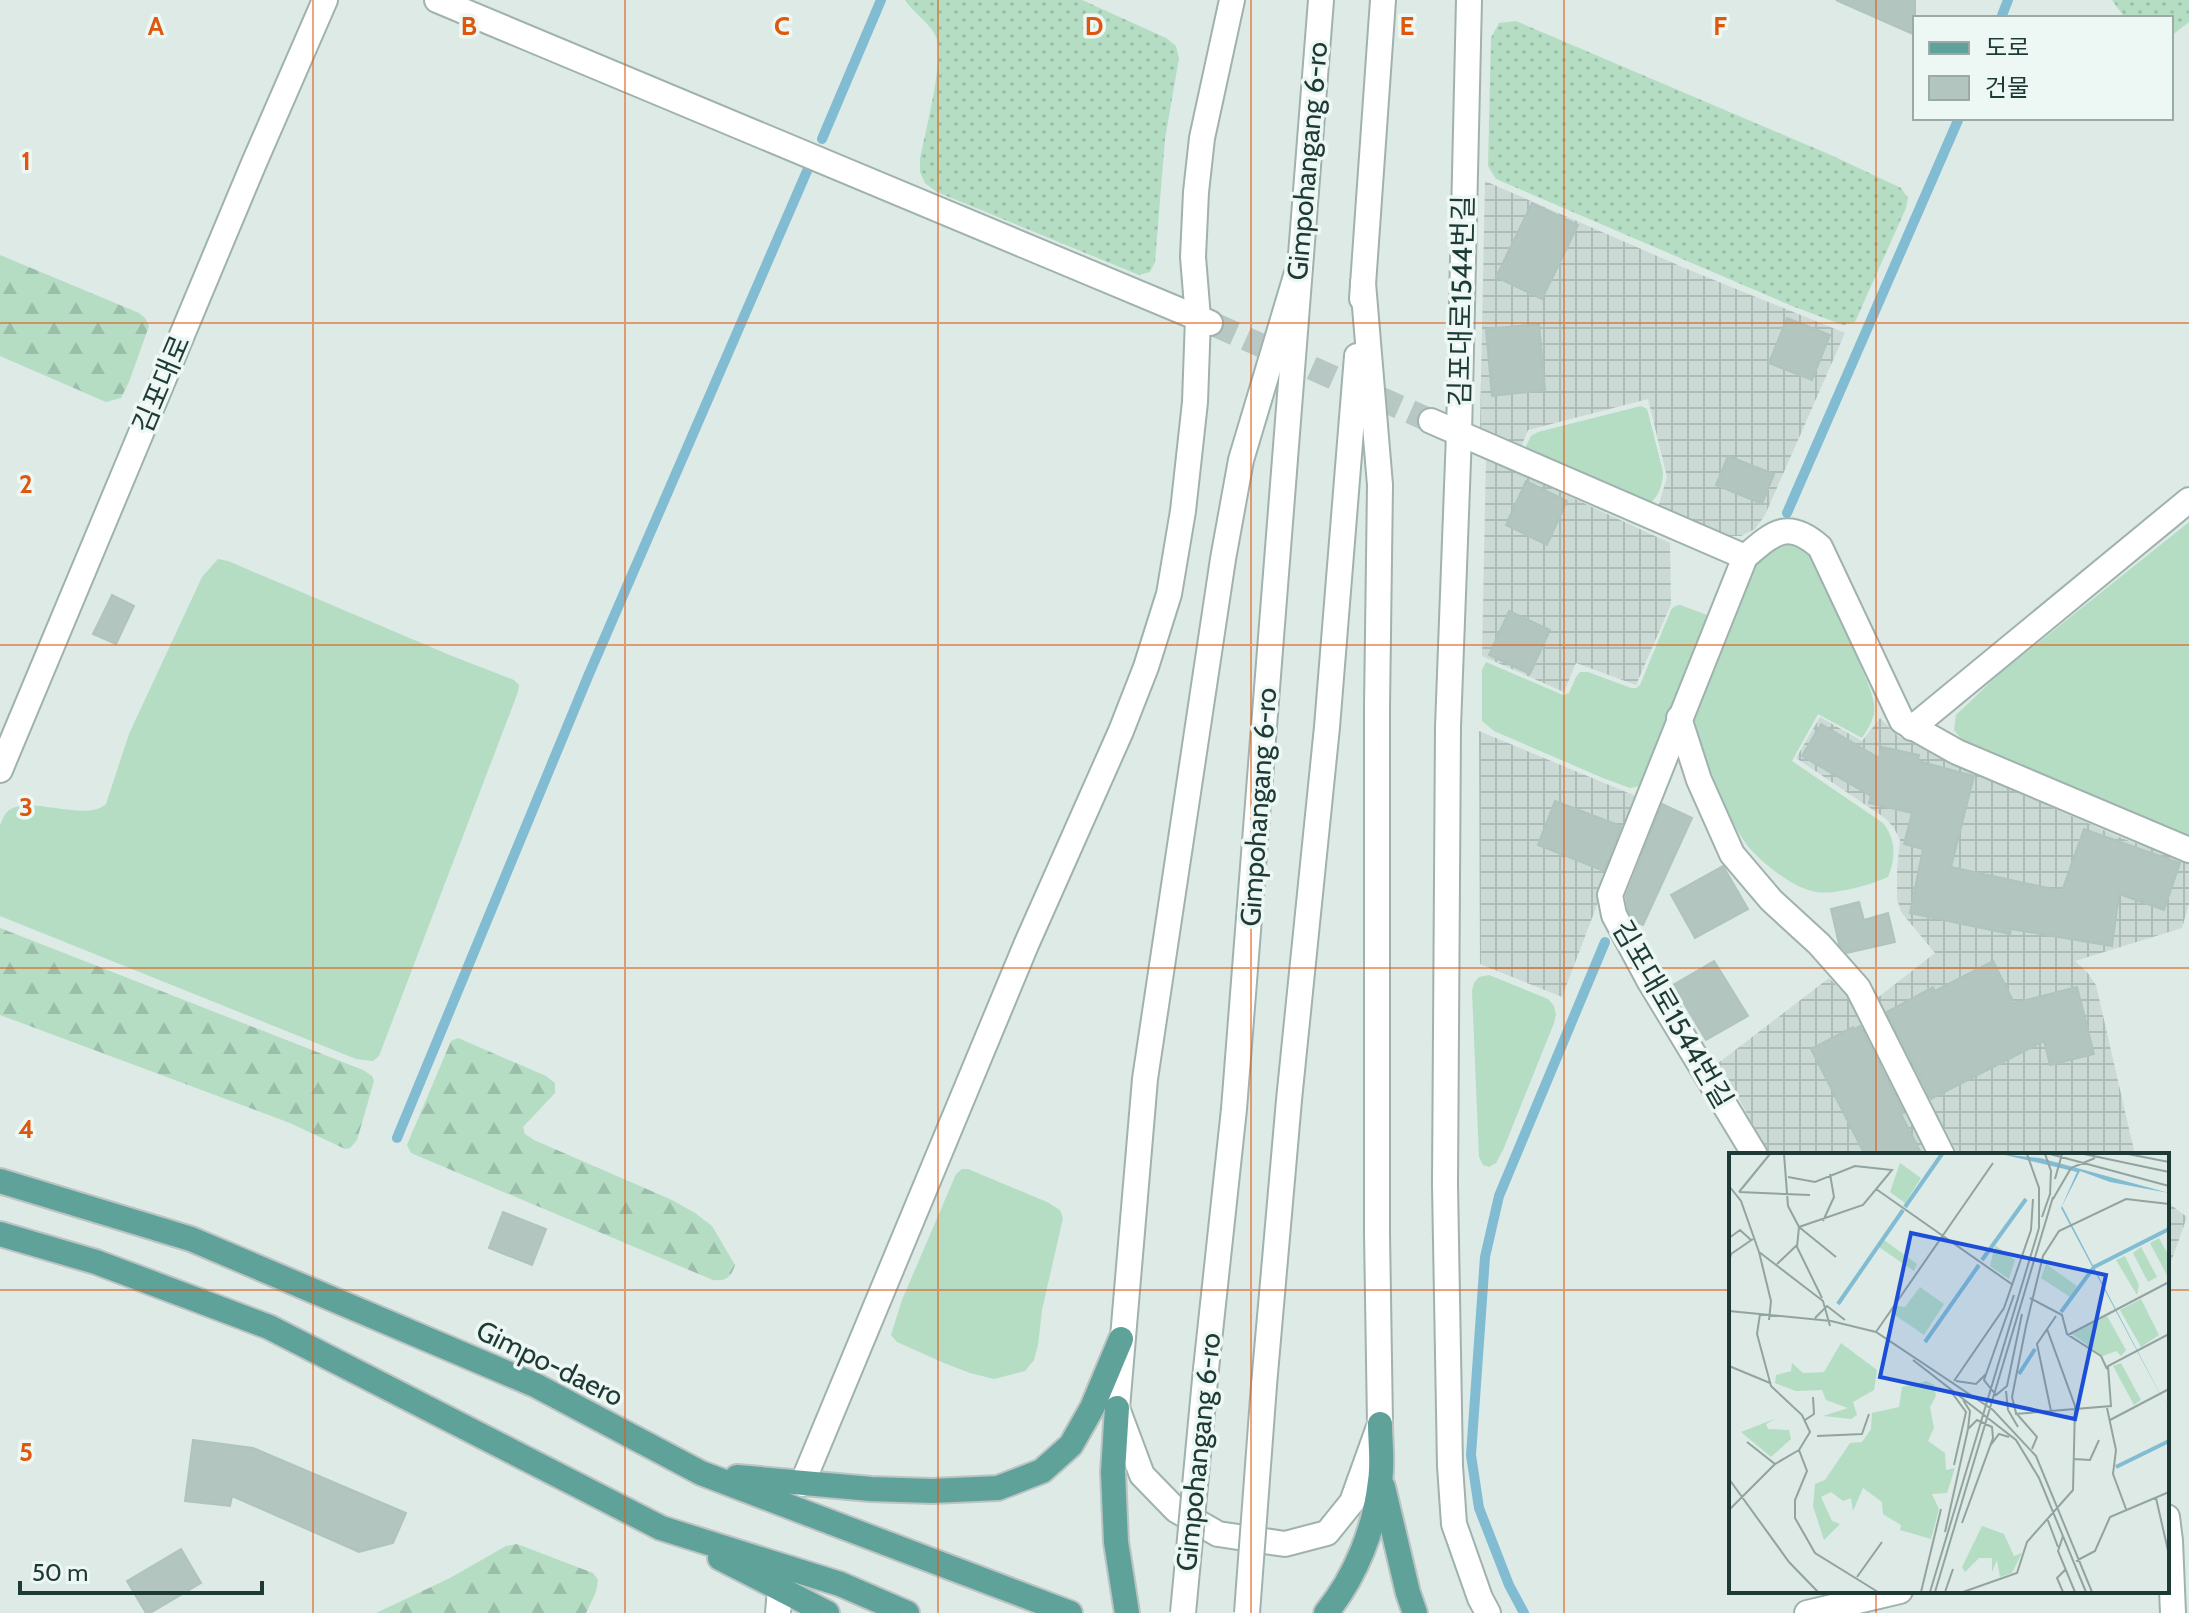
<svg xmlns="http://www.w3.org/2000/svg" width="2189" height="1613" font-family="Cabin,'Noto Sans KR',sans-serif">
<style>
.industrial{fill:url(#industrial-grid)}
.grass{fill:url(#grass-dots)}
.forest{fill:url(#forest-firs)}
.garden{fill:#b4ddc4}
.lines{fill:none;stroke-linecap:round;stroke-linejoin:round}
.stream{stroke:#81bcd3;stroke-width:10}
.building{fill:#b2c5bf;stroke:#afc4be;stroke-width:2}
.minor-tunnel{stroke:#b7c7c3;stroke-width:24;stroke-dasharray:24 12;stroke-linecap:butt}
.minor-casing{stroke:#a0b2ae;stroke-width:28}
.major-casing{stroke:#bcc4c3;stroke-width:28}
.minor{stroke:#fff;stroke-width:24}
.major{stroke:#5fa29a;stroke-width:24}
.minor-bridge-casing{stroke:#a0b2ae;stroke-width:28;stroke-linecap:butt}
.minor-bridge{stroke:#fff;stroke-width:24}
.grid{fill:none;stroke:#de570e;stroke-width:2;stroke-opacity:0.55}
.labels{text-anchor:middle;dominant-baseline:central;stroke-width:7;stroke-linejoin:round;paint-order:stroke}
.street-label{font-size:28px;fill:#1e3a36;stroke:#edf7f3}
.inset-river{fill:none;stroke:#81bcd3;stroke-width:4}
.inset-road{fill:none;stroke:#91a4a0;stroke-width:2}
.view{fill:#1d4ed8;fill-opacity:0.15;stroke:#1d4ed8;stroke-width:4}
.inset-edge{fill:none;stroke:#1e3a36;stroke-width:4}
.grid-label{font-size:26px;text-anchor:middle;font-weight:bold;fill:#de570e;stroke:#edf7f3;stroke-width:7;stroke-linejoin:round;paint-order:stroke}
</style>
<defs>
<pattern id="industrial-grid" width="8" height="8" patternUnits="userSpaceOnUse" patternTransform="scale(2)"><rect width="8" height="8" fill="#cbdad5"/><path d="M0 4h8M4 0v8" fill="none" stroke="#aebcb7"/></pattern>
<pattern id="grass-dots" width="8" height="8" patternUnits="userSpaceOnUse" patternTransform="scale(2)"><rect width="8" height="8" fill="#b4ddc4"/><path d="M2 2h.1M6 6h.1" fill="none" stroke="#9abea9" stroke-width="1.8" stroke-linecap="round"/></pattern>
<pattern id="forest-firs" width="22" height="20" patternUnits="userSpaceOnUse" patternTransform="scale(2)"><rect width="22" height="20" fill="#b4ddc4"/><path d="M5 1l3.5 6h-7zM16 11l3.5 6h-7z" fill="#9abea9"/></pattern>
</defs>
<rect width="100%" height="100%" fill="#ddeae6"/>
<!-- industrial -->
<g class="industrial">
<path d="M1485,181L1687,269L1845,333L1765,515L1755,529L1741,536H1726L1658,507L1667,477L1648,399L1528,430L1521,447L1480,429Z"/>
<path d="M1486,458L1670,543L1671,604L1636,685L1576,663L1564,692L1482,656Z"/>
<path d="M1820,717L1862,741L1880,718L1898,736L2014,791L2124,839L2189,862V904L2182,928L2075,961L2087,972L2096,985L2135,1155H1958L1876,999L1935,953L1901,912L1897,899V870L1900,840L1894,828L1885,818L1796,758Z"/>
<path d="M1479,731L1638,797L1562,997L1480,964Z"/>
<path d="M1829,978L1845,993L1859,1013L1932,1155H1769L1738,1097L1717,1064Z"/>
<path d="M2167,1202L2187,1217L2167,1273Z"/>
</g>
<!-- grass -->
<g class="grass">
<path d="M905,0H1082L1166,38L1176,46L1179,58L1165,139L1155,262L1150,272L1139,275L937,192L925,183L920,172V159C925,134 944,59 937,39C931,23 913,13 905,0Z"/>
<path d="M2112,0H2189V22L2171,36V18H2125Z"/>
<path d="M1516,21L1833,156L1901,188L1908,198L1906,208L1855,322L1843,325L1792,306L1496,179L1488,166L1491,38L1499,23Z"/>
</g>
<!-- forest -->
<g class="forest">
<path d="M0,255L139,313L145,318L149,326L129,382L121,398L106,402L0,356Z"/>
<path d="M0,928L363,1070L372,1076L374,1081L357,1140L350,1148L345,1149L290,1123L0,1015Z"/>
<path d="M458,1038L546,1076L555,1083V1093L523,1127L525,1134L534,1140L672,1200L695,1213L712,1226L735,1265C731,1278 726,1281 713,1280L411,1153L407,1145L451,1041Z"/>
<path d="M517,1544L593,1573L598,1580L596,1592L586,1613H376L450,1578L506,1546Z"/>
</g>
<!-- garden -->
<g class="garden">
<path d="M1641,406L1647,409L1649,416L1663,472C1663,483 1659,497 1649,504L1530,453L1526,446L1531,436L1538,432Z"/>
<path d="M2189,522V838L1983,752L1964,742L1954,730L1956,715L1998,675Z"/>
<path d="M1782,543C1797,543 1806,551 1816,562L1867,681C1877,708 1878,714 1862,738L1818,714L1792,761L1883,823C1896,839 1896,858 1888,877C1870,885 1835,895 1816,892C1794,888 1769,868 1754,853C1730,828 1692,747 1694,713L1755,567L1763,556Z"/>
<path d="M218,559L228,561L452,656L514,680L519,685L518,692L379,1056L373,1061L356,1059L0,916V825C3,819 4,813 11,809C34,797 86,822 106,804L129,734L202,577Z"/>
<path d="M1680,605L1707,615L1710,620L1709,626L1640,786L1630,788L1603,778L1494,731L1482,721V670L1486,662L1563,695L1569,693L1576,677L1580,672H1588L1631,688H1636L1640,685L1671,610L1675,606Z"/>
<path d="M1489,975L1548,999L1554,1006L1556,1014L1554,1023L1503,1150L1496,1163L1489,1167L1483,1165L1479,1157L1472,991L1474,983L1479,977Z"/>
<path d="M962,1169H968L1047,1202L1060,1210L1063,1218L1042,1310L1038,1345L1034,1360L1025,1371L994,1379L970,1373L944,1363L897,1342L891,1335L902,1300L956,1174Z"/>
</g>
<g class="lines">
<!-- stream -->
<g class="stream">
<path d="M2001,18L2008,0"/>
<path d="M822,139L881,0"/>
<path d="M1787,513L1959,118"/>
<path d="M397,1138L589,674L807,171"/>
<path d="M1524,1613L1509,1585L1479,1508L1471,1455L1485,1257L1499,1196L1605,942"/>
</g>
</g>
<!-- building -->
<g class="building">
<path d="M1836,0H1915V35Z"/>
<path d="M1532,203L1578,225L1542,299L1496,277Z"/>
<path d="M1787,318L1830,335L1812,380L1769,363Z"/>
<path d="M1539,324L1545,390L1492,396L1486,329Z"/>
<path d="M1728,456L1774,474L1762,504L1716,485Z"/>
<path d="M1526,481L1567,501L1547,545L1506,525Z"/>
<path d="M112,595L134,606L116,644L93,634Z"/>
<path d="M1509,611L1550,630L1530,674L1489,655Z"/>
<path d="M1821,724L1879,758L1882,747L1919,755L1918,761L1974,776L1951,867L2062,891L2084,829L2180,863L2164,910L2119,894L2112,946L2011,929L2010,934L1910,913L1923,849L1904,844L1912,813L1869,803L1871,796L1802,756Z"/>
<path d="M1555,801L1621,826L1604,871L1538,845Z"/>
<path d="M1662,804L1692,818L1643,925L1634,921L1628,910L1626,896Z"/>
<path d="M1723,866L1748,909L1695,938L1671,895Z"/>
<path d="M1859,902L1864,920L1888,913L1895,942L1847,953L1839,944L1831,909Z"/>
<path d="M1714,961L1748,1016L1706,1040L1673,985Z"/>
<path d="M1993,961L2014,1003L2077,987L2094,1054L2050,1065L2044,1041L1931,1099L1887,1012L1933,987L1935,991Z"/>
<path d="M1860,1026L1904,1113L1901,1114L1922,1155H1865L1811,1049L1853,1027L1854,1029Z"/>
<path d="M503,1212L546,1229L532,1265L489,1248Z"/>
<path d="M193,1440L253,1448L406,1513L393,1543L359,1552L232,1496L230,1506L185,1501Z"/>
<path d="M181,1549L201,1583L150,1613H146L127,1581Z"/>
</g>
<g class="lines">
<!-- minor-tunnel -->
<path class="minor-tunnel" d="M1213,324L1431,421"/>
<defs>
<g id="minor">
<path d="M437,0L1210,323"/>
<path d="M1469,0L1459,434L1448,727L1445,1184L1450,1466L1454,1524L1480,1598L1488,1613"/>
<path d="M1299,266L1241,460L1223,559L1145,1079L1117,1408L1142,1475L1176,1510L1218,1534L1285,1544L1327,1533L1352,1502L1380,1424L1377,1233V707L1380,485L1363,283"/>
<path d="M1362,299L1383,0"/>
<path d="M1431,421L1745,557"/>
<path d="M1679,718L1699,780L1732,854L1771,900L1819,944L1858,988L1942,1155"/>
<path d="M1912,728L2189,500"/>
<path d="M0,770L254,163L325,0"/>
<path d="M1755,1155L1650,982L1614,915L1610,895L1745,557C1774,532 1788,519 1820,547L1902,721L1957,752L2189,850"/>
<path d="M1206,1369L1234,1109L1321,0"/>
<path d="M1264,1385L1289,1100L1327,727L1357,356"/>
<path d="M802,1484L1026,945L1121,731L1146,667L1169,594L1183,511L1195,402L1198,318L1193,257L1196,192L1202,138L1232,0"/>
<path d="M2167,1517L2170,1541L2173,1613"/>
<path d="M778,1613L780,1589"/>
<path d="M1807,1613L1900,1591"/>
</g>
<g id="major">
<path d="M0,1181L191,1239L535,1385L701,1473L1070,1613"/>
<path d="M0,1234L96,1262L269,1327L661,1528L840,1584L907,1613"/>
<path d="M1117,1408L1113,1472L1116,1542L1127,1613"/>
<path d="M737,1477L871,1489L932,1491L998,1488L1042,1471L1071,1445L1092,1408L1121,1339"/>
<path d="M1383,1487L1408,1593L1415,1613"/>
<path d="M720,1558L827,1613"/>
<path d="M1326,1613C1356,1576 1375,1528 1380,1481C1383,1462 1380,1442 1380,1424"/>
</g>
</defs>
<!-- minor casing -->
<use href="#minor" class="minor-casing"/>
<!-- major casing -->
<use href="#major" class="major-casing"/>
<!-- minor -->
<use href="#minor" class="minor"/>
<!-- major -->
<use href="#major" class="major"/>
<defs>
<g id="minor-bridge">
<path d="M1183,1613L1206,1369"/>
<path d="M1247,1613L1264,1385"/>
</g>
</defs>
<!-- minor-bridge casing -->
<use href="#minor-bridge" class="minor-bridge-casing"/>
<!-- minor-bridge -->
<use href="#minor-bridge" class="minor-bridge"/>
</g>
<!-- grid -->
<path class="grid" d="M313,0V1613M625,0V1613M938,0V1613M1251,0V1613M1564,0V1613M1876,0V1155M0,323H2189M0,645H2189M0,968H2189M0,1290H1731M2167,1290H2189M1876,1591V1613"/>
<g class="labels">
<!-- street labels -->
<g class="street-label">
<text transform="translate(1307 161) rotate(-85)">Gimpohangang 6-ro</text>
<text transform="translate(1461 301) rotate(-89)">김포대로1544번길</text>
<text transform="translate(161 384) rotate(-67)">김포대로</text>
<text transform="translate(1258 807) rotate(-86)">Gimpohangang 6-ro</text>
<text transform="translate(1673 1014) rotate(60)">김포대로1544번길</text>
<text transform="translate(550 1363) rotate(26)">Gimpo-daero</text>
<text transform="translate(1198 1452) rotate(-84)">Gimpohangang 6-ro</text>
</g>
</g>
<!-- overview -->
<g transform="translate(1729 1153)">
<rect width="440" height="440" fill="#ddeae6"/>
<path d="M266,92L286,107L280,126L261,113ZM317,111L348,133L341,144L312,125Z" fill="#b4ddc4"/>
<path d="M430,85L440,103V126L421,90ZM155,87L188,111L185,118L150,94ZM412,94L428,124L419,129L404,100ZM412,146L430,182L412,194L391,157ZM112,190L148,217L145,237L124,249L128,262L122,266L94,263L119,255L97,247L93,237L67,238L46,230L47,222L62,218L63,210L74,220L95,219ZM392,210L412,247L405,252L384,213ZM198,228L205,232L207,243L201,254L205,275L199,288L216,300L217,317L226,315L218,340L203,341L210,356L202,386L171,377L172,372L154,361L153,349L134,335L124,358L122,345L114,348L102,339L92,344L103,368L111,371L95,387L84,353L86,331L96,327L121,290L133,289L142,276L143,260L170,254L173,234ZM48,265L37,271L39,276L60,277L62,286L42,304L12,279ZM253,373L275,381L285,403L293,400L283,420L271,424L268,407L263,419V405H250L236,419L233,414Z" fill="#b4ddc4"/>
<path d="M171,10L192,25L176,50L161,39ZM396,103L410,132L408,142L387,107ZM191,134L215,151L195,182L163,160L168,153L176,154ZM378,163L397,197L392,203L387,198L374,203L343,181Z" fill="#b4ddc4"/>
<path d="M272,1L311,5L440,40L381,29L351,18L333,53L440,258L332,55L348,19Z" fill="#81bcd3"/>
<path class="inset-river" d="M176,54L213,1M253,107L297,46M109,151L174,57M332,159L365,114L440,76M196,189L250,112M290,221L306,196M387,314L440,288"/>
<path class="inset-road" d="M55,1L59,53L70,74L68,94L93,145M298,1L310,35V75M316,1L322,18L321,42M321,1L440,33M355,1L440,19M399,1L440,9M59,24L86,29L126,13L163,17L134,52L70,74M326,26L333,1M0,33L12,48L30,99L94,148L101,173M147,36L284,132M10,39L81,42M10,39L41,1M324,46L342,15L366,5M313,64L321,41M94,68L105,44L101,21M70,74L107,104M0,85L11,77L22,87M30,99L42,148L40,167M0,109L2,101L24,86M48,111L68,92M285,142L255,227L267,242L278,233L293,161M301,145L333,162L338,181L372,203L378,216M0,158L102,168L147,179L264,257L307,303L363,439M31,161L28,181L42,233L73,262L81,279L70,297L78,318L66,347V365L86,400L149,439M86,165L98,153L116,167M147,179L264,10M339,182L440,129M184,207L287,287L310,325L357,439M0,213L41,230M225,228L275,155L302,77L304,46M227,228L247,231L257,221M221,237L237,259L225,312M277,238L279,257L289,274M234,247L241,258L239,276M378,255L387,297L384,321L397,356M322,258L308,191L327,163M287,260L283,244L297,173L314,103L330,78L397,46L440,51M287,260L308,284L303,296M286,261L382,253L379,213L440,181M76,267L85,261L84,244M381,267L440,236M88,283L133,281L140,261M18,289L46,311L70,297M261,293L270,281L280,284M345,306L361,307L370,287M0,326L60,409L89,439M427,345L440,402M0,357L46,311M318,365L329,394M216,379L239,276L248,267L263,274L264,285L233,370M334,383L329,398L346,439M347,408L366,398L381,364L440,339M128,424L153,389M192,439L212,356M201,439L310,75M206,439L324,44M216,439L224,416M234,439L288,420L298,389L344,337L346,253L318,176M334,439L328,425L337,416"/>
<path class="view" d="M182,80L377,122L346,266L151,224Z"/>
<rect width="440" height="440" class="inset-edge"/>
</g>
<g class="grid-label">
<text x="156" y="35">A</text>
<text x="469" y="35">B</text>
<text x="782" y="35">C</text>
<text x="1094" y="35">D</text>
<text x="1407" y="35">E</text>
<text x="1720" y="35">F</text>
<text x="26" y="170">1</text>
<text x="26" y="493">2</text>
<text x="26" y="816">3</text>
<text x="26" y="1138">4</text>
<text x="26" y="1461">5</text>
</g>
<!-- legend -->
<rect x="1913" y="16" width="260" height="104" fill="#edf7f3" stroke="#9aaba7" stroke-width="2"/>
<rect x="1929" y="42" width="40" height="12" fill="#5fa29a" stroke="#9aaba7" stroke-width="2"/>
<text x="1985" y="56" font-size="24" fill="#1e3a36">도로</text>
<rect x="1929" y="76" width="40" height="24" fill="#b2c5bf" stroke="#9aaba7" stroke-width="2"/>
<text x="1985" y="96" font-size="24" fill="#1e3a36">건물</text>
<!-- scale -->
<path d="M20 1581v12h242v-12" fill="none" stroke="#1e3a36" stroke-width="4"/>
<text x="32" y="1581" font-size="24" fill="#1e3a36" stroke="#edf7f3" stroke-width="6" paint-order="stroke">50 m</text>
</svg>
